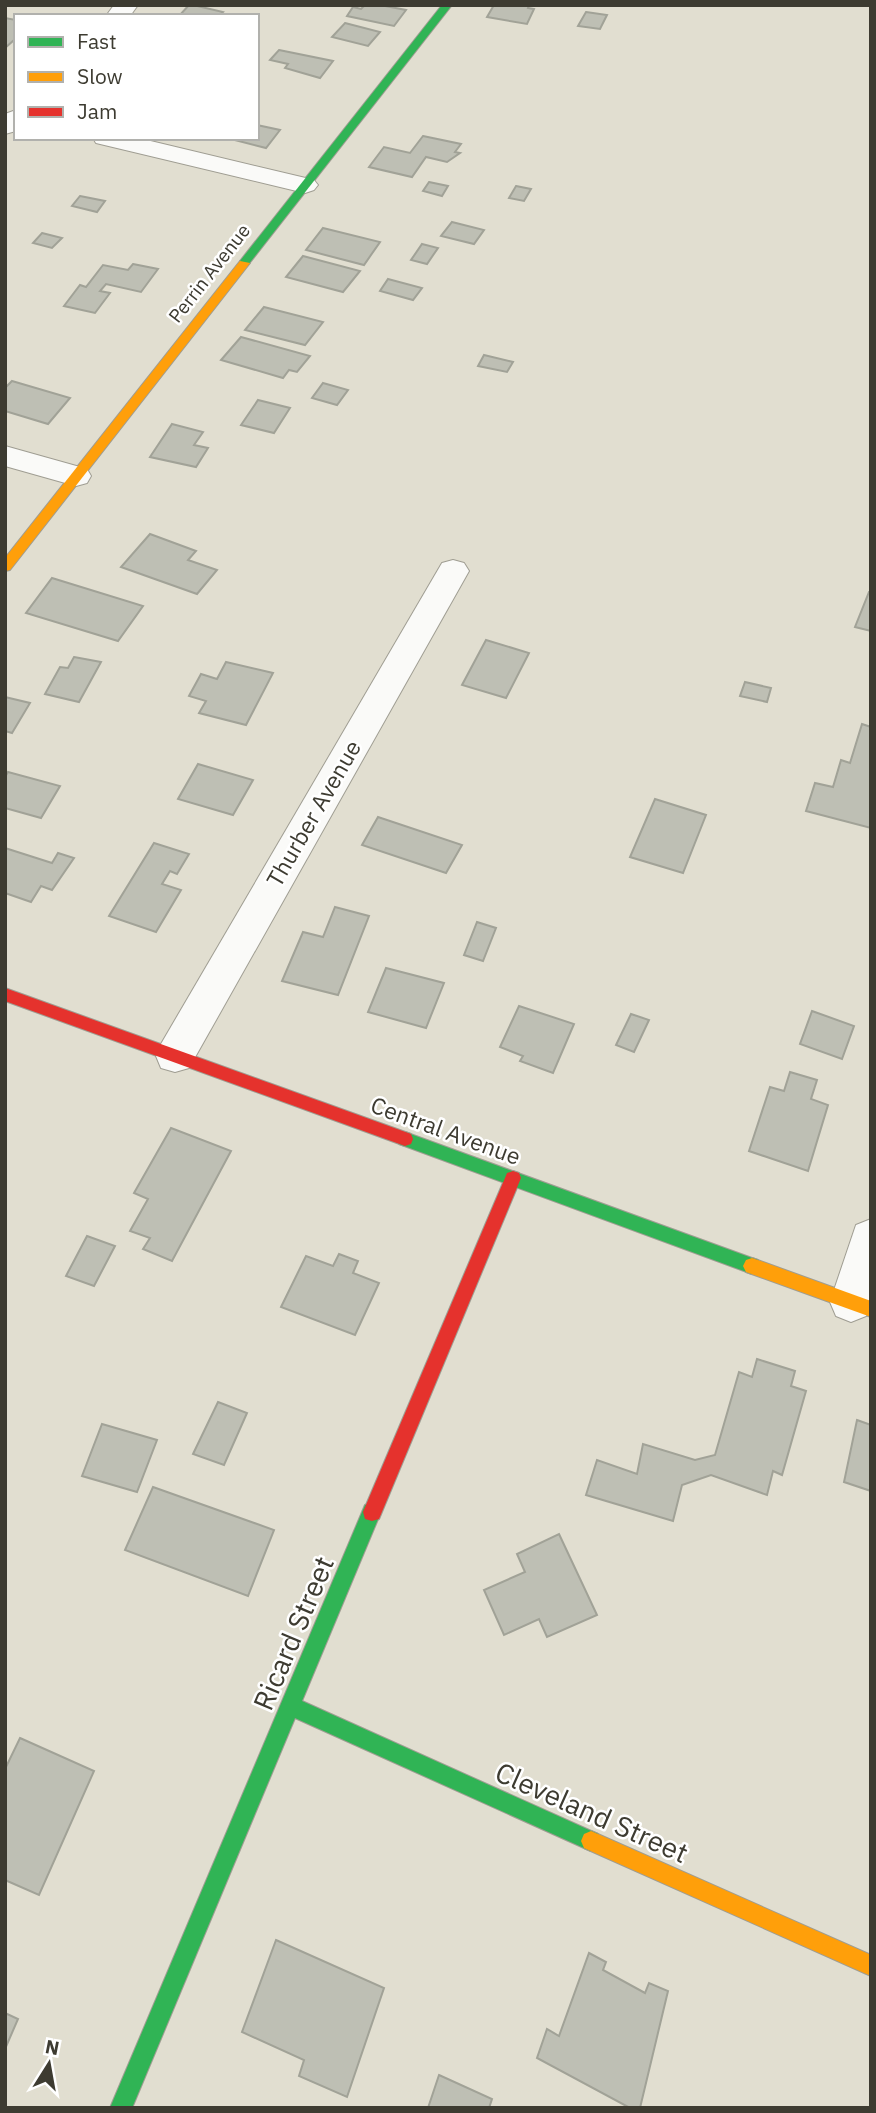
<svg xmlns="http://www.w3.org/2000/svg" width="876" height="2113" font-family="'IBM Plex Sans',sans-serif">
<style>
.building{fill:#bebfb4;stroke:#a1a297;stroke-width:2}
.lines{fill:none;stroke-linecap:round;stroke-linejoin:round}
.street-casing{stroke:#9f9d92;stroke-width:2}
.fast-casing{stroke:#9f9d92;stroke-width:2}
.slow-casing{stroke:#9f9d92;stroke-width:2}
.jam-casing{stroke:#9f9d92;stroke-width:2}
.street{fill:#fafaf8;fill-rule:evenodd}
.fast{fill:#30b455;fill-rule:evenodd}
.slow{fill:#ff9f0a;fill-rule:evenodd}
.jam{fill:#e5322d;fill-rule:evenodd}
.labels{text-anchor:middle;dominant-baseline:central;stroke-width:5;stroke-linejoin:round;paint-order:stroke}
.far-street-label{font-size:19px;fill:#3d3b31;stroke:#fff}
.street-label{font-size:23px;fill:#3d3b31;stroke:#fff}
.near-street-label{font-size:28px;fill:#3d3b31;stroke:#fff}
</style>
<rect width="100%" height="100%" fill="#e1ded0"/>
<!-- building -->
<g class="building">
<path d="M189,5H193L223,12L219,16H179Z"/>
<path d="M365,5H380L406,10L394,26L347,16L353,7L361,9Z"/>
<path d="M494,5H529L528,8L534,9L527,24L487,17Z"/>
<path d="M586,12L607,15L600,29L578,26Z"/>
<path d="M5,18L16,20V42L13,41L5,48Z"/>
<path d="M345,23L380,32L368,46L332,37Z"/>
<path d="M279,50L333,61L320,78L285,68L288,64L270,60Z"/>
<path d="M257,125L280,130L266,148L227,138H257Z"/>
<path d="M423,136L461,144L455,152L460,153L447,162L426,157L412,177L369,167L384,147L410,153Z"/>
<path d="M429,182L448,186L442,196L423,191Z"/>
<path d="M516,186L531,189L524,201L509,198Z"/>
<path d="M80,196L105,201L97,212L72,206Z"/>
<path d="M452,222L484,230L474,244L441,236Z"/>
<path d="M323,228L380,242L364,265L306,250Z"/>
<path d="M42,233L62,238L52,248L33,243Z"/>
<path d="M422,244L438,248L427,264L411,260Z"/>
<path d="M303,256L360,271L343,292L286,277Z"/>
<path d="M133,264L158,269L141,292L106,284L100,291L110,293L95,313L64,306L80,285L86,287L103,265L128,270Z"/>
<path d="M388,279L422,288L413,300L380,291Z"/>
<path d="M264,307L323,322L305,345L245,330Z"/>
<path d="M241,337L310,356L297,372L289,370L283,378L221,360Z"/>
<path d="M484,355L513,362L507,372L478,366Z"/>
<path d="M12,381L70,398L48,424L5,411V388Z"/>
<path d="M323,383L348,390L337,405L312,398Z"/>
<path d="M258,400L290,408L274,433L241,425Z"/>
<path d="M172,424L203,432L194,445L208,448L196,467L150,457Z"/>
<path d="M150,534L196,551L188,560L217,570L197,594L121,567Z"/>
<path d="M52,578L143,606L118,641L26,613Z"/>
<path d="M869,592H871V631L855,627Z"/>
<path d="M486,640L529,653L506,698L462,685Z"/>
<path d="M74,657L101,662L79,702L45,694L60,667L68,668Z"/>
<path d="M226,662L273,673L246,725L199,713L206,701L189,696L201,674L217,679Z"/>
<path d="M745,682L771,688L767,702L740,696Z"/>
<path d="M5,697L30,703L12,733L5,731Z"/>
<path d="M862,724L871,727V828L806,811L815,783L833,787L841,760L850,763Z"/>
<path d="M198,764L253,780L233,815L178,799Z"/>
<path d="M8,772L60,786L41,818L5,808V777Z"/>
<path d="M655,799L706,815L683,873L630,857Z"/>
<path d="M378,817L462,845L446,873L362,845Z"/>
<path d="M154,843L189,854L177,874L170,871L162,884L181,890L156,932L109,916Z"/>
<path d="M5,848L52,863L58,853L74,858L52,890L41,886L31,902L5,893Z"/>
<path d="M335,907L369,916L338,995L282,981L303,932L323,937Z"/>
<path d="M477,922L496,928L483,961L464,955Z"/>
<path d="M386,968L444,983L426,1028L368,1012Z"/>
<path d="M519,1006L574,1024L553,1073L520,1061L523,1056L500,1047Z"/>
<path d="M812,1011L854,1026L842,1059L800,1044Z"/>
<path d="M631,1014L649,1020L634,1052L616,1045Z"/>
<path d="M790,1072L817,1080L811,1099L828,1105L808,1171L749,1151L770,1087L784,1091Z"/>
<path d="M171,1128L231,1151L172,1261L143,1249L150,1238L130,1231L148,1199L134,1193Z"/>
<path d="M87,1236L115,1246L94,1286L66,1276Z"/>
<path d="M339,1254L358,1261L353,1273L379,1283L355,1335L281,1307L306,1256L333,1266Z"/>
<path d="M757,1359L795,1371L791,1386L806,1391L782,1475L773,1471L767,1495L711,1475L682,1485L673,1521L586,1495L597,1460L637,1474L643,1444L695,1460L715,1455L739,1372L752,1377Z"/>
<path d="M218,1402L247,1413L224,1465L193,1454Z"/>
<path d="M857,1420L871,1425V1491L844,1482Z"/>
<path d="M102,1424L157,1440L137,1492L82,1476Z"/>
<path d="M153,1487L274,1530L248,1596L125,1550Z"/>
<path d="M559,1534L597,1615L547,1637L539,1619L504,1635L484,1590L525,1572L517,1554Z"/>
<path d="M20,1738L94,1771L39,1895L5,1880V1769Z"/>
<path d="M276,1940L384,1988L347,2097L299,2076L304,2060L242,2032Z"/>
<path d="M589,1953L606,1962L603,1970L645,1993L649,1983L668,1991L640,2108H630L537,2058L547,2029L559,2036Z"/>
<path d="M5,2013L18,2019L5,2049Z"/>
<path d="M439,2075L492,2099L489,2108H428Z"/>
</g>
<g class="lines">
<defs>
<g id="street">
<path d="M114,5H138L130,16H106Z"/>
<path d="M16,110V131L5,134V114Z"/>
<path d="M93,138H138L314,180L318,185L314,190L305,193L96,143Z"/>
<path d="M5,446L87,469L91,476L87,483L76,486L5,466Z"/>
<path d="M453,560L464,563L469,571L189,1068L175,1072L161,1068L156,1056L161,1044L442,563Z"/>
<path d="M871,1219V1305L866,1316L851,1322L836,1316L830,1302L856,1225Z"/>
</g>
<g id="fast">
<path d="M442,5H452L248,265H240V261Z"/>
<path d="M405,1132L752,1258L758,1260L761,1266L758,1272L752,1274L399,1144L397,1139L399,1134Z"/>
<path d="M372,1503L379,1505L381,1512L302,1701L598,1834L601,1841L598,1848L591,1851L584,1848L295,1718L132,2108H110L365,1505Z"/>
</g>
<g id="slow">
<path d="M240,261L250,263L10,570L5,571V558Z"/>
<path d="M752,1258L871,1301V1317L746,1272L743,1266L746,1260Z"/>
<path d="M591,1831L871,1955V1976L584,1848L581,1841L584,1834Z"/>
</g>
<g id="jam">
<path d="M5,988L411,1134L413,1139L411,1144L405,1146L5,1001Z"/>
<path d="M513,1171L519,1173L521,1178L379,1519L372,1521L365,1519L363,1512L505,1178L507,1173Z"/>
</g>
</defs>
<!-- street casing -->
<use href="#street" class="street-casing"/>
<!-- fast casing -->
<use href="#fast" class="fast-casing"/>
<!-- slow casing -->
<use href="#slow" class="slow-casing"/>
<!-- jam casing -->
<use href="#jam" class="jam-casing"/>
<!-- street -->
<use href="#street" class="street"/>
<!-- fast -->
<use href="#fast" class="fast"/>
<!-- slow -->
<use href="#slow" class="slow"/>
<!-- jam -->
<use href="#jam" class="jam"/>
</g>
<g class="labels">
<!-- far-street labels -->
<g class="far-street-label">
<text transform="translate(209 273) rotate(-52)">Perrin Avenue</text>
</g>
<!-- street labels -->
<g class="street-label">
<text transform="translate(313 813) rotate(-60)">Thurber Avenue</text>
<text transform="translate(446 1130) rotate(20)">Central Avenue</text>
</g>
<!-- near-street labels -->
<g class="near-street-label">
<text transform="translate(293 1633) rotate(-67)">Ricard Street</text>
<text transform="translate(592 1812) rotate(24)">Cleveland Street</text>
</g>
</g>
<!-- border -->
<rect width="876" height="2113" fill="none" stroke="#3d3b31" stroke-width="14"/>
<!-- legend -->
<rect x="14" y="14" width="245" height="126" fill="#ffffff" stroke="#b1b1ad" stroke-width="2"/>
<rect x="28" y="37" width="35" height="10" fill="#30b455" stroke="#b1b1ad" stroke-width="2"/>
<text x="77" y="49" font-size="21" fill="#3d3b31">Fast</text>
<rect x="28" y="72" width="35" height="10" fill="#ff9f0a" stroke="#b1b1ad" stroke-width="2"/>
<text x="77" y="84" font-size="21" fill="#3d3b31">Slow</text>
<rect x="28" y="107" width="35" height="10" fill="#e5322d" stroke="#b1b1ad" stroke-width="2"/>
<text x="77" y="119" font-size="21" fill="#3d3b31">Jam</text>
<!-- north arrow -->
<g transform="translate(49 2064) rotate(11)" stroke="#ffffff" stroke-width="5" paint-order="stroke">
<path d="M0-5L12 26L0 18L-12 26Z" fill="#3d3b31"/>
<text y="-10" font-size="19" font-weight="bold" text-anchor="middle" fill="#3d3b31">N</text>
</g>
</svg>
